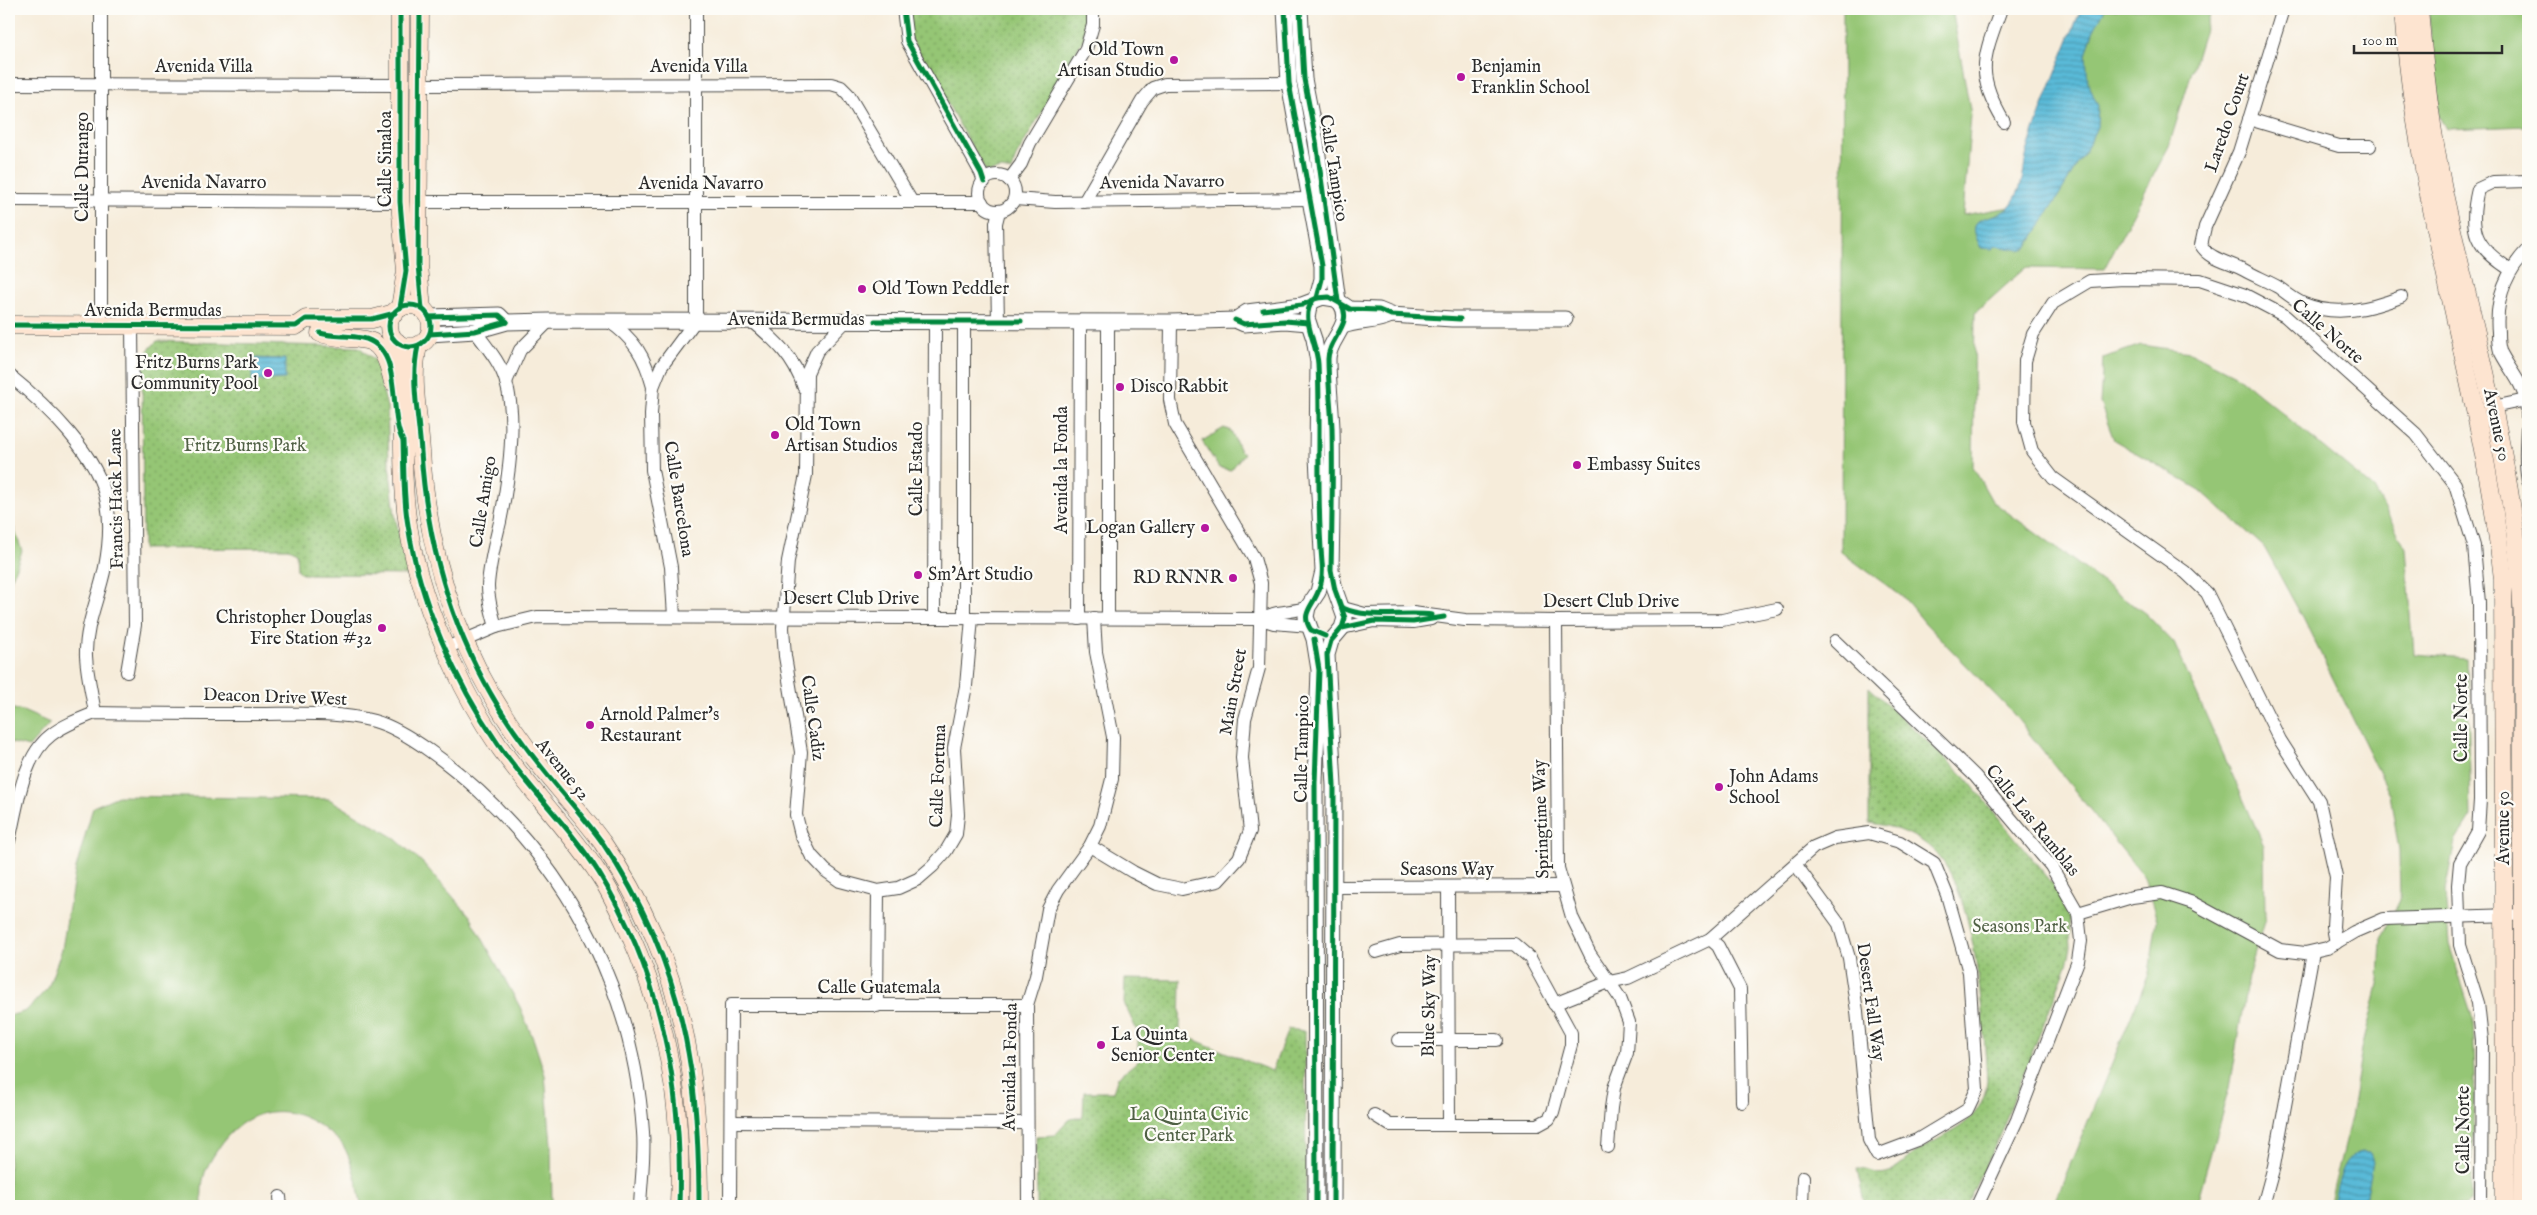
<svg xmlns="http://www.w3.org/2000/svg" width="2537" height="1215" font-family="'IM FELL English',serif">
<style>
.grass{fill:#95c675;stroke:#607850}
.park{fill:url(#park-dots);stroke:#607850}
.water{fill:url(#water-rules);stroke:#427282}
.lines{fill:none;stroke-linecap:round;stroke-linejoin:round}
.minor-casing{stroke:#494845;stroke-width:14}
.tertiary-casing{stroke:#494845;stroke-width:17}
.secondary-casing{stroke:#494845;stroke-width:19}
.minor{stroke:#fff;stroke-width:12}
.tertiary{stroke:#fff;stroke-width:15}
.secondary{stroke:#fde4d0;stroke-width:18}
.cycleway-casing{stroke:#fdfcf7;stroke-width:8}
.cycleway{stroke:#00873e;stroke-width:5}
.poi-dot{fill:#b5179e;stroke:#fdfcf7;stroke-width:2}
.labels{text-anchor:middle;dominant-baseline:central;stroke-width:4.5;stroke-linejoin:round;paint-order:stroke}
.poi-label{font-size:18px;fill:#2b2b2b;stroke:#fdfcf7;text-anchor:start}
.street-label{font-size:18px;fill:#2b2b2b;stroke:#fdfcf7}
.park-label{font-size:18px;fill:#506145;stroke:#fdfcf7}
</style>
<defs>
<pattern id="park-dots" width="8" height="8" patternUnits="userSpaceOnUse" patternTransform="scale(1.25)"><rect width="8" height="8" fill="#95c675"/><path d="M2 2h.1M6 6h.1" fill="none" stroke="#7aa160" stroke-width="1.8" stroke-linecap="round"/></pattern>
<pattern id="water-rules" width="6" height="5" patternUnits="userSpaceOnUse" patternTransform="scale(1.25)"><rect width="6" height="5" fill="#5abad8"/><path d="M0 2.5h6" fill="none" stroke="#4b97af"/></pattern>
</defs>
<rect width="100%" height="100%" fill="#fdfcf7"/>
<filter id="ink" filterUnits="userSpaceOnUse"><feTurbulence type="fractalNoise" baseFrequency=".02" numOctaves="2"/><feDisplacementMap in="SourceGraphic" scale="10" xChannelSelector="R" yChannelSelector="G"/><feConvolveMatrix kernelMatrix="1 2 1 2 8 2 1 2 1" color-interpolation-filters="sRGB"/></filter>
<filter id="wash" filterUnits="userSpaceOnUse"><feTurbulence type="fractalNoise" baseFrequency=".0096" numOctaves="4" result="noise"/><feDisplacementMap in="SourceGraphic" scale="20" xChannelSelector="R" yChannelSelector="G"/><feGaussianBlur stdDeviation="1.12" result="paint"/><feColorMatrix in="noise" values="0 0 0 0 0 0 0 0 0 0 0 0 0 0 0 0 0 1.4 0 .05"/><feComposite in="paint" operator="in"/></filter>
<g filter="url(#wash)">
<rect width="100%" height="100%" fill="#f6ecda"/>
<!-- grass -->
<g class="grass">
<path d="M1843,9H1952L1971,115L1963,215L2016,206L2037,124L2085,9H2211L2169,146L2104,269L2025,268L1975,313L1973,467L1992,501L2146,614L2174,643L2264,846L2265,918L2248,977L2229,1088L2196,1206H2053L2149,973L2157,920L2144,877L2011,711L1926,624L1904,598L1841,552Z"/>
<path d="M2428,9H2528V126L2447,129L2439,113Z"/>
<path d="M2141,345L2190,352L2237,376L2374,489L2406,548L2414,654L2467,658L2471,816L2455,842L2445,891L2449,944L2473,1019L2475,1075L2470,1202L2466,1206H2329L2351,1117L2362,1049L2379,981L2381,939L2400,900L2399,851L2390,794L2303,618L2264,547L2200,490L2114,440L2100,403L2103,358Z"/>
<path d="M1224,428L1231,431L1240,451L1244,453L1231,470L1219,468L1202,441Z"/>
<path d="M9,514L22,551L9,585Z"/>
<path d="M9,708L23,711L50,723L29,747L9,742Z"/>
<path d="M118,796L329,799L392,836L423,863L470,916L520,1007L534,1041L545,1075L551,1144L552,1206H361C360,1192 351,1156 342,1144C339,1140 332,1135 328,1132C289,1099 245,1107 218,1149C203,1171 201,1180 202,1206H9V1016L26,1011L48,988L62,949L75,872L93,807Z"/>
</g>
<!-- park -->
<g class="park">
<path d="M908,9H1086L1084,38L1016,157L1011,171L1002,169L986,172L909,35Z"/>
<path d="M157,341L359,347L375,360L387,407L389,463L395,516L408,575L302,574L298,570L297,552L288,548L143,549L142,357Z"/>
<path d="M1869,687L1965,777L2054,885L2069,916L2071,947L2067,965L1998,1139L1966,1206H1865L1857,1169C1867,1168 1875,1176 1886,1173C1899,1170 1907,1158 1918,1151C1951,1129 1981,1126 1987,1081C1983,1020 1978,899 1937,854C1919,835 1894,826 1869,823Z"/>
<path d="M1125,979L1181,980L1180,1034L1272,1071L1288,1029L1305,1031L1306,1206H1037L1036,1136L1055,1135L1070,1119L1083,1117L1084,1092H1113L1118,1077L1138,1061V1033L1124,1003Z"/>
</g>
<!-- water -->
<g class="water">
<path d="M2081,9H2105L2093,32L2086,55L2088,83L2098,106L2097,127L2085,152L2027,248L2020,250L1996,246L1992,249L1981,248C1963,214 1986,221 2004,211C2011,207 2016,197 2019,190C2024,177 2024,162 2028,149C2043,101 2063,55 2081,9Z"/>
<path d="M252,358L285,359V379L252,381Z"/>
<path d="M2362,1152L2370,1153L2373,1161L2365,1206H2332C2338,1188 2340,1156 2362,1152Z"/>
</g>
</g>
<g filter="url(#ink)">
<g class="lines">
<defs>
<g id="minor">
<path d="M101,9V325"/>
<path d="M903,9L907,41L981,173L984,182"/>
<path d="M2001,9C1983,59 1975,73 2004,122"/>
<path d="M2283,9L2239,152L2205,227L2201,245C2210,260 2229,262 2244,270C2255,276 2267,281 2278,287C2286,293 2294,300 2304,304C2336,317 2370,309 2401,297"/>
<path d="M9,84L400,85"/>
<path d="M420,85L831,84L841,87L848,94L912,202"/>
<path d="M2249,119L2339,146H2370"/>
<circle cx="997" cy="193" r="18"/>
<path d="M1009,180L1021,164L1030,143L1086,49L1093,25V9"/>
<path d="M1015,199L1055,202L1311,199"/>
<path d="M9,200L400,202"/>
<path d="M420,202H982"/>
<path d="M1084,202L1142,101L1153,88L1165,84L1289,83"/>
<path d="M2528,249C2506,272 2495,300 2498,332C2498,338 2498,345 2500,351C2508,368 2523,383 2526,402C2530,429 2522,452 2528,481"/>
<path d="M2511,270C2475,247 2468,231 2478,189L2493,182L2528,181"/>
<path d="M751,320C775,340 794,357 804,388"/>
<path d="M608,321C634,338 645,357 653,387"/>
<path d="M846,321L817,351L807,373L806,475L788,561L783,628L785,656L801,752L796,815L801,835L811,855L826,871L840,881L878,891L898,888L918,879L933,866L946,851L956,834L958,815L954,748L966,686L972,618"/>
<path d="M964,321V618"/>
<path d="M998,321L996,223L999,211"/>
<path d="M1108,321V618"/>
<path d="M475,331C486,346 501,363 506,382C518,422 508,482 500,522C495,543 489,565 488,586C488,600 492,613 496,627"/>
<path d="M9,375C45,404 99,455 107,503C111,524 109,546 105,567C99,598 85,625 86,656C87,675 92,694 95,713"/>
<path d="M506,382L520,350L549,321"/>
<path d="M2493,407L2526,400"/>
<path d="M1343,608L1365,614L1413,613L1465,620L1556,621L1722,620L1777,609"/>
<path d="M674,617L671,567L652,470L651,414L653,387L661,367L696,320V9"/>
<path d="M934,618L935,321"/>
<path d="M1079,619L1080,321"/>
<path d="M1261,619C1276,610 1292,613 1308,607"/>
<path d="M1556,621L1558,868L1572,917L1590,954L1620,998L1629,1022L1627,1053L1614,1088L1611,1108L1608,1147"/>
<path d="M1342,628L1374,621L1413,622L1431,619"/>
<path d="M1835,641L1975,776L2051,866L2078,913L2081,941L2078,961L2017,1120L1977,1206"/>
<path d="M446,648L496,627L537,617L1261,619L1274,623L1309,626"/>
<path d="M127,672L135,625L132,325"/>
<path d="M9,841C17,808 22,757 51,735C64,725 80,719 95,713C149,714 203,714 257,714C296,714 336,711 374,721C407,730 454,768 479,791C577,882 634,998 643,1132C645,1156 641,1182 640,1206"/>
<path d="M1090,846L1133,872L1157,884L1182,889L1218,881L1239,858L1250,831L1242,758L1245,719L1259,668L1261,583L1254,558L1175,424L1170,400L1171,322"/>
<path d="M1333,887L1562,886"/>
<path d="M1448,888L1449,1125"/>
<path d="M2078,913L2132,897L2162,893L2193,903L2280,950L2305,953L2327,948L2354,932L2384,919L2512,915"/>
<path d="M1710,939L1718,946L1740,989L1742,1102"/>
<path d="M2336,943L2333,927L2336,877L2319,801L2280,740L2207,593L2185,572L2053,478L2032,451L2024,422L2025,361L2033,334L2053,303L2090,281L2124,279L2200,280L2245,295L2285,316L2416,434L2455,484L2474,546L2479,603L2480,800L2478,831L2460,863L2458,885L2460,945L2478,1003L2482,1040L2481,1206"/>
<path d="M1554,1004L1609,982L1628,978L1710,939L1814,847L1835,838L1869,833L1900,842L1934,863L1947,895L1969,972L1977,1089L1967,1110L1917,1140L1877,1155L1869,1140L1857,1011L1849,958L1839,924L1796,865"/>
<path d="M877,1006L878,891"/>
<path d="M1398,1040H1497"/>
<path d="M1374,1115L1390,1125H1538L1549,1119L1553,1112L1571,1045V1033L1530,958L1514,944L1400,945L1376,952"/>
<path d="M731,1122L1027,1123"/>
<path d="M280,1197L281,1206"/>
<path d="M730,1206L731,1005H1027"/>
<path d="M1028,1206L1027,1005L1036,976L1048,909L1058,890L1090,846L1100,826L1112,779L1113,737L1096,652L1094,618"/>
<path d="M1802,1206L1803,1177"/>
<path d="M2263,1206L2274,1166L2313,952"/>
</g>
<g id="tertiary">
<path d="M1285,9L1289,83L1322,266V279L1317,298"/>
<path d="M1300,9L1304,79L1316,141L1338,301"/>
<path d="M1312,302L1309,307L1307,318L1314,339L1318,362L1317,457L1323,571L1318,592L1308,607L1306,617L1314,639L1319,670L1315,783L1316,1206"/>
<path d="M429,317L499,315L505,321"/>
<path d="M1235,320L1247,312L1302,305L1323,297L1335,299L1350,309L1379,310L1391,315L1452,319H1565"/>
<path d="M1343,326C1359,320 1375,323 1391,315"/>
<path d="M430,334L475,331L507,322L549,321L1171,322L1235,320L1244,324L1285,321L1308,323"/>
<path d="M1333,1206L1334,786L1327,655L1331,641L1342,628L1345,618L1335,590L1331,570C1332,523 1333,475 1332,428C1331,405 1328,382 1328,359C1328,339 1354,324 1341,304"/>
</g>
<g id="secondary">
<path d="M400,9V202L406,271L400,308"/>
<path d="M420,9L418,265L422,309"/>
<path d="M2403,9C2416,202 2482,387 2503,579L2505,1206"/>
<path d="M2419,9C2424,69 2431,130 2443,189C2473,332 2517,473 2523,620V1206"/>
<circle cx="410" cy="326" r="21"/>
<path d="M9,325L296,326L306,319H372L395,313"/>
<path d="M320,333C364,346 380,324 393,382"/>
<path d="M397,342C399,358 402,373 402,389C404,434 401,480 408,525C415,573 433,623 454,667C466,694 481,720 498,745C528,788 566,826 596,870C610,889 620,912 629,932C669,1020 683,1110 679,1206"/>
<path d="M418,346C410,382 419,416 421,452C428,559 461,661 526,747C550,780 578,809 602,842C622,871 640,904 654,936C692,1025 699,1111 699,1206"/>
</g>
</defs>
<!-- minor casing -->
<use href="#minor" class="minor-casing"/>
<!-- tertiary casing -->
<use href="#tertiary" class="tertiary-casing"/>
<!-- secondary casing -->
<use href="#secondary" class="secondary-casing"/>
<!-- minor -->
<use href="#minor" class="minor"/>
<!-- tertiary -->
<use href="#tertiary" class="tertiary"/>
<!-- secondary -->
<use href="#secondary" class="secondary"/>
<defs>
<g id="cycleway">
<path d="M400,9V202L406,271L400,308"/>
<path d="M420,9L418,265L422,309"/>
<path d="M903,9L907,41L981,173L984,182"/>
<path d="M1285,9L1289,83L1322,266V279L1317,298"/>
<path d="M1300,9L1304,79L1316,141L1338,301"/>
<path d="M1312,302C1300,318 1317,343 1318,364C1321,430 1316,496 1322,562C1323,572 1322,583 1318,592C1312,607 1300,614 1311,630L1325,636"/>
<circle cx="410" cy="326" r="21"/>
<path d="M1263,310L1302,305L1317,298L1329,297L1350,309L1379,310L1391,315L1460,319"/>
<path d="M429,317L499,315L507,322"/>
<path d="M1235,320L1244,324L1285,321L1308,323"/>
<path d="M875,321H1021"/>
<path d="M9,325L296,326L306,319H372L395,313"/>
<path d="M320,333C334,337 348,335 362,338C405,347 387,413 403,441C404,468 403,497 408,525C419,600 455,682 498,744C529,789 570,827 599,873C661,974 683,1089 679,1206"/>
<path d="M430,334L475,331L507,322"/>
<path d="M418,346C410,382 419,416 421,452C428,559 461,661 526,747C550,780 578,809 602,842C622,871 640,904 654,936C692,1025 699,1111 699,1206"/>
<path d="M1343,608C1369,620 1404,611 1432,615"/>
<path d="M1342,628L1374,621L1413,622L1444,617"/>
<path d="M1314,639L1319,670L1315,783L1316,1206"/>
<path d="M1333,1206L1334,786L1327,655L1331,641L1342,628L1345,618L1335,590L1331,570C1332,523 1333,475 1332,428C1331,405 1328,382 1328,359C1328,339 1354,324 1341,304"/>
</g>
</defs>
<!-- cycleway casing -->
<use href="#cycleway" class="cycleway-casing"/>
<!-- cycleway -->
<use href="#cycleway" class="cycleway"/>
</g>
</g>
<!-- markers -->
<g class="poi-dot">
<circle cx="1174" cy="60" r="5"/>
<circle cx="1461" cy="77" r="5"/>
<circle cx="862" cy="289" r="5"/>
<circle cx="268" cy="373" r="5"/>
<circle cx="1120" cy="387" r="5"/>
<circle cx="775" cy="435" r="5"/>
<circle cx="1577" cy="465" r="5"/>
<circle cx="1205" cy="528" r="5"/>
<circle cx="918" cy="575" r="5"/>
<circle cx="1233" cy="578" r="5"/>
<circle cx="382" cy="628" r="5"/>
<circle cx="590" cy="725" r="5"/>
<circle cx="1719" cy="787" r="5"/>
<circle cx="1101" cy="1045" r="5"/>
</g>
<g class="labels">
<!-- poi labels -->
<g class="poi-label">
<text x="1164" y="50" text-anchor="end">Old Town<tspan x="1164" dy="21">Artisan Studio</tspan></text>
<text x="1471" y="67">Benjamin<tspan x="1471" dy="21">Franklin School</tspan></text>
<text x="872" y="289">Old Town Peddler</text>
<text x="258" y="363" text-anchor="end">Fritz Burns Park<tspan x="258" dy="21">Community Pool</tspan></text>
<text x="1130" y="387">Disco Rabbit</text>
<text x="785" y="425">Old Town<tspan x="785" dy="21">Artisan Studios</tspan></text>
<text x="1587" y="465">Embassy Suites</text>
<text x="1195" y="528" text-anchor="end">Logan Gallery</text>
<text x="928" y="575">Sm'Art Studio</text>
<text x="1223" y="578" text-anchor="end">RD RNNR</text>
<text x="372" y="618" text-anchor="end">Christopher Douglas<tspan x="372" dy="21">Fire Station #32</tspan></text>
<text x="600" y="715">Arnold Palmer's<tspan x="600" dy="21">Restaurant</tspan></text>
<text x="1729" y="777">John Adams<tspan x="1729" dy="21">School</tspan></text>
<text x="1111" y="1035">La Quinta<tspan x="1111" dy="21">Senior Center</tspan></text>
</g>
<!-- street labels -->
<g class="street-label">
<text x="204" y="67">Avenida Villa</text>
<text x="699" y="67">Avenida Villa</text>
<text transform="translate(2228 123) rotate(-71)">Laredo Court</text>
<text transform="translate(386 159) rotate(-90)">Calle Sinaloa</text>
<text transform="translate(83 167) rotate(-90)">Calle Durango</text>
<text transform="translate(1333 168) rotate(81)">Calle Tampico</text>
<text x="204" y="183">Avenida Navarro</text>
<text transform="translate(1162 183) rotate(-1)">Avenida Navarro</text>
<text x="701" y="184">Avenida Navarro</text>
<text x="153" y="311">Avenida Bermudas</text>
<text x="796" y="320">Avenida Bermudas</text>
<text transform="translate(2327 332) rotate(41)">Calle Norte</text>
<text transform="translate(2496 425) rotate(78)">Avenue 50</text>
<text transform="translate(917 469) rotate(-90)">Calle Estado</text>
<text transform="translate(1062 470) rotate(-90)">Avenida la Fonda</text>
<text transform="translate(117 499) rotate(-91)">Francis Hack Lane</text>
<text transform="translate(678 499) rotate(81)">Calle Barcelona</text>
<text transform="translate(484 502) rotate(-81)">Calle Amigo</text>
<text x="851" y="599">Desert Club Drive</text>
<text x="1611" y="602">Desert Club Drive</text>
<text transform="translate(1234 692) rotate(-80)">Main Street</text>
<text transform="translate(275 698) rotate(2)">Deacon Drive West</text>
<text transform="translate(812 718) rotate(82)">Calle Cadiz</text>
<text transform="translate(2462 718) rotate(-90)">Calle Norte</text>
<text transform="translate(1303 749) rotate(-89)">Calle Tampico</text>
<text transform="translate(562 770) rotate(51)">Avenue 52</text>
<text transform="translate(939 776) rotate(-88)">Calle Fortuna</text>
<text transform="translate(1542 819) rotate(-92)">Springtime Way</text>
<text transform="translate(2032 821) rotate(51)">Calle Las Ramblas</text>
<text transform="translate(2504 828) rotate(-90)">Avenue 50</text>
<text x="1447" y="870">Seasons Way</text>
<text x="879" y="988">Calle Guatemala</text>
<text transform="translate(1870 1002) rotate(82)">Desert Fall Way</text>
<text transform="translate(1430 1006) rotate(-89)">Blue Sky Way</text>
<text transform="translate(1011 1067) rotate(-89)">Avenida la Fonda</text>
<text transform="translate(2464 1130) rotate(-90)">Calle Norte</text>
</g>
<!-- park labels -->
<g class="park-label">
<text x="245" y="446">Fritz Burns Park</text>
<text x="2020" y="927">Seasons Park</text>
<text x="1189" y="1115">La Quinta Civic<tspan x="1189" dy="21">Center Park</tspan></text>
</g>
</g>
<!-- margin -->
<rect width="2537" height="1215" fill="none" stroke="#fdfcf7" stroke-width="30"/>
<!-- scale -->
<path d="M2354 45v8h148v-8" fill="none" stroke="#2b2b2b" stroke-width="2.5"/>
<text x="2362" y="45" font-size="15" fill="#2b2b2b" stroke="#fdfcf7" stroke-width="4" paint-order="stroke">100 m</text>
</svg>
